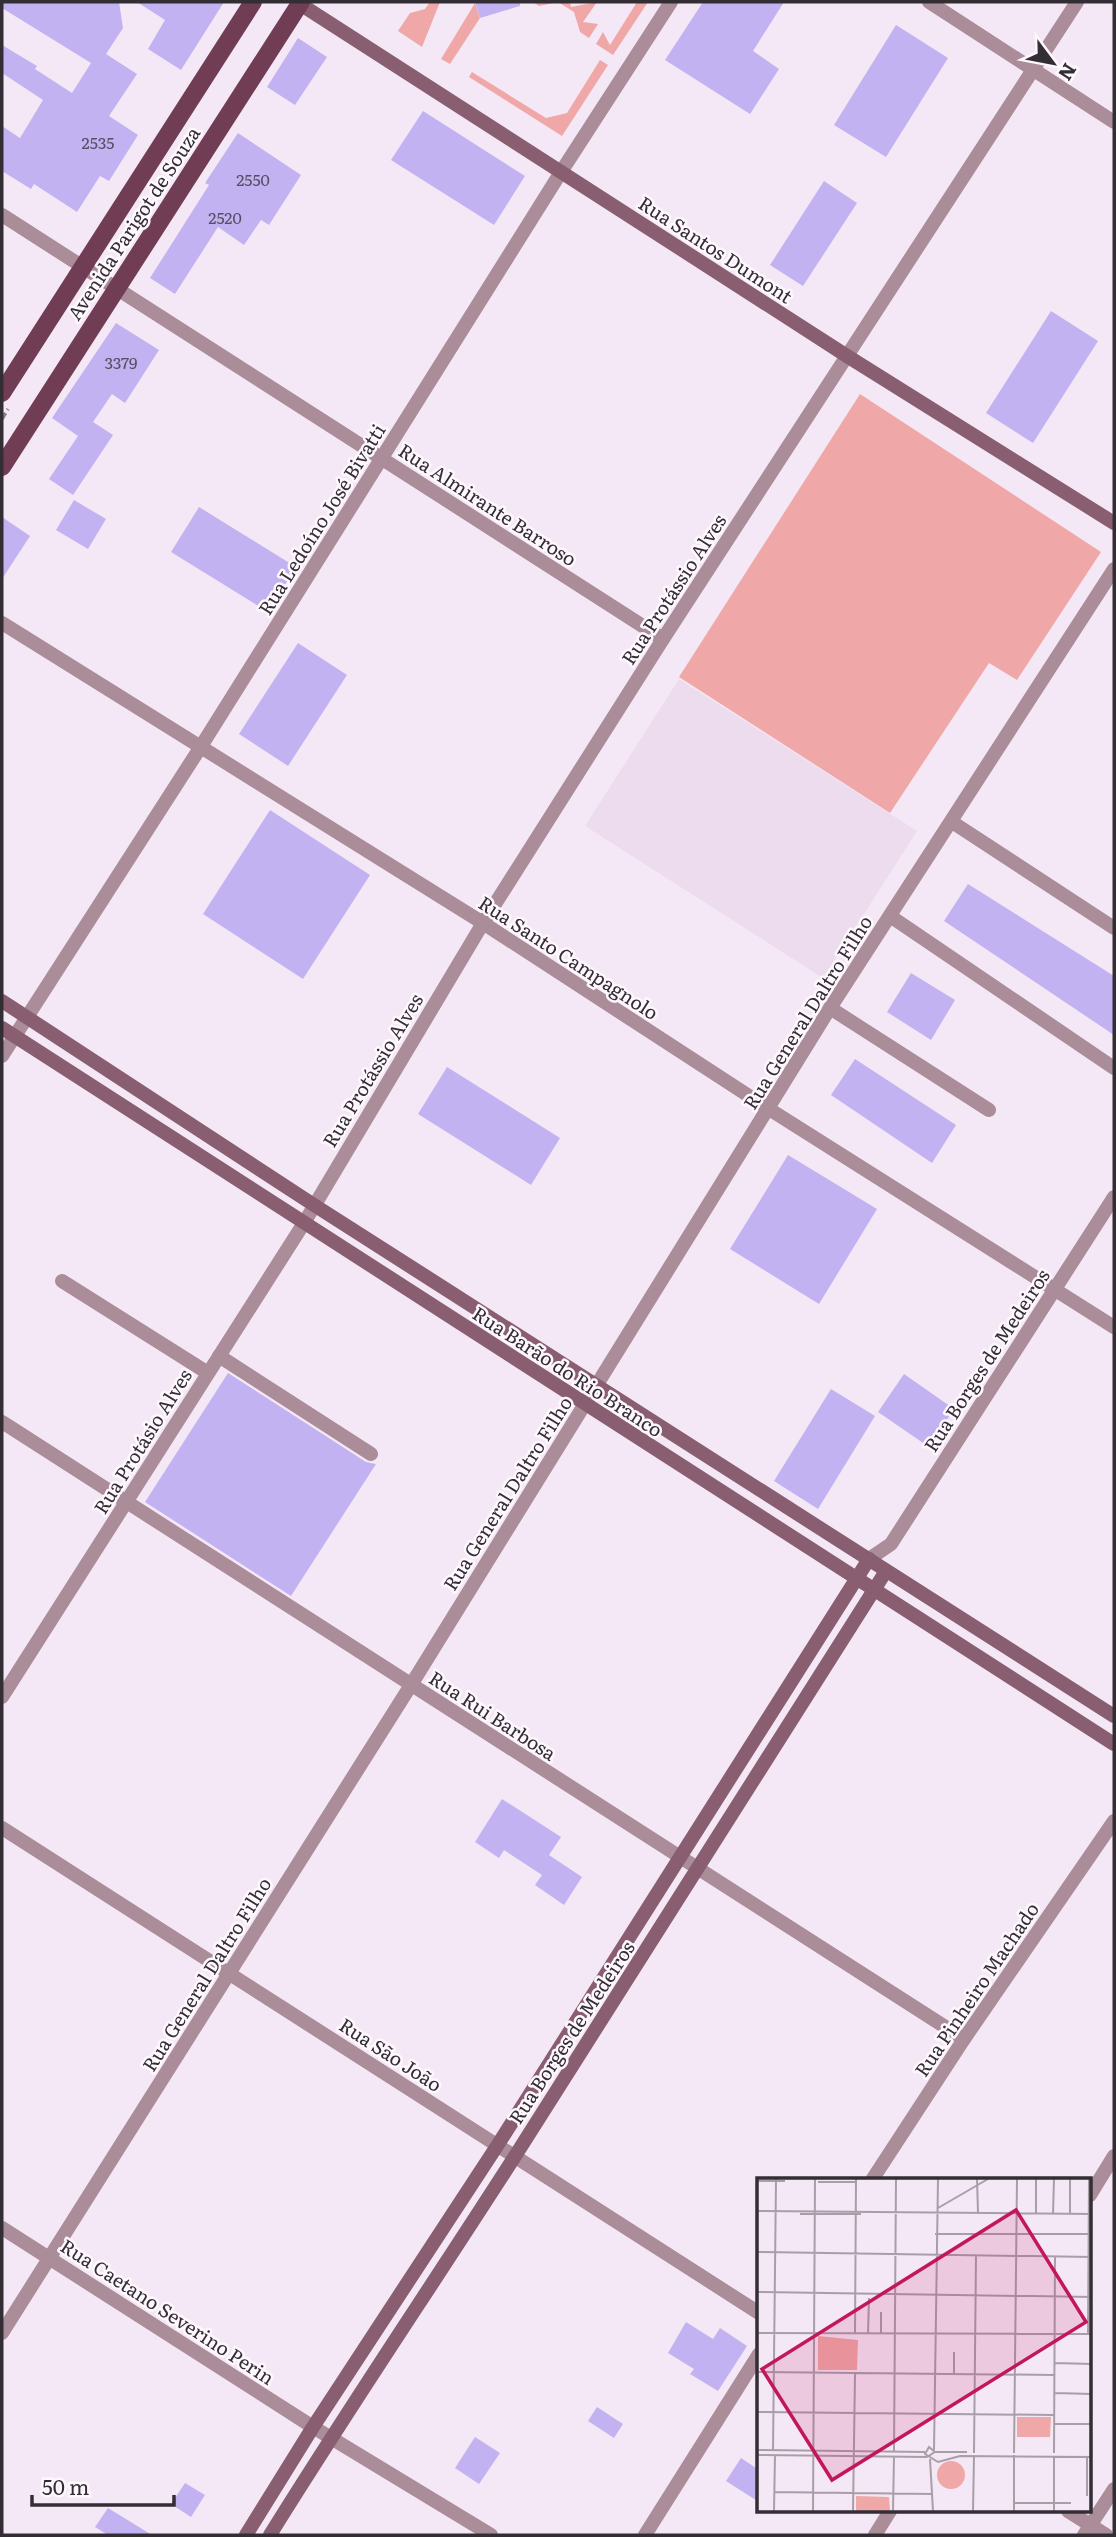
<svg xmlns="http://www.w3.org/2000/svg" width="1116" height="2537" font-family="Literata,serif">
<style>
.built{fill:#eddbee}
.green{fill:#efa8a7}
.building{fill:#c2b2f1}
.lines{fill:none;stroke-linecap:round;stroke-linejoin:round}
.path{stroke:#8b838c;stroke-width:3.5;stroke-dasharray:7 3.5;stroke-linecap:butt}
.street{stroke:#ab8c99;stroke-width:14}
.secondary{stroke:#895e71;stroke-width:14}
.primary{stroke:#703d54;stroke-width:18}
.labels{text-anchor:middle;dominant-baseline:central;stroke-width:5;stroke-linejoin:round;paint-order:stroke}
.number-label{font-size:16px;fill:#574f63}
.street-label{font-size:19px;fill:#332e34;stroke:#fef8fe}
.inset-road{fill:none;stroke:#a79ea8;stroke-width:2}
.view{fill:#c2185b;fill-opacity:0.15;stroke:#c2185b;stroke-width:3.5}
.inset-edge{fill:none;stroke:#332e34;stroke-width:3.5}
</style>
<rect width="100%" height="100%" fill="#f5e8f6"/>
<!-- built -->
<path class="built" d="M679,679L917,831L823,978L585,826Z"/>
<!-- green -->
<g class="green">
<path d="M430,2H440L422,47L398,31L410,13L425,9Z"/>
<path d="M533,2H570L571,7L597,2L583,22L598,24L589,38L580,32L574,12L558,2L539,6Z"/>
<path d="M637,2H648L613,55L596,44L603,32L610,45Z"/>
<path d="M475,3L480,18L450,64L441,59Z"/>
<path d="M600,60L608,65L562,136L469,77L472,72L546,118L567,113Z"/>
<path d="M860,394L1101,552L1017,680L989,663L890,813L679,677Z"/>
</g>
<!-- building -->
<g class="building">
<path d="M2,2H119L123,28L106,54L137,74L109,116L138,135L109,181L100,176L77,212L34,184L31,189L2,171V126L20,138L43,100L2,73V45L37,66L35,69L72,93L91,63L2,8Z"/>
<path d="M137,2H224L181,70L148,49L165,20Z"/>
<path d="M475,2H520V6L480,18Z"/>
<path d="M703,2H784L753,51L779,69L750,114L665,60Z"/>
<path d="M896,25L948,58L886,157L834,125Z"/>
<path d="M298,38L327,57L295,105L267,87Z"/>
<path d="M423,111L525,176L494,225L391,160Z"/>
<path d="M238,133L301,175L269,225L261,220L244,245L218,227L175,294L150,278L209,185L205,183Z"/>
<path d="M824,181L857,203L803,286L770,265Z"/>
<path d="M1051,311L1098,341L1033,443L986,413Z"/>
<path d="M116,323L159,350L125,403L112,394L93,422L113,435L73,495L49,479L78,436L52,418Z"/>
<path d="M74,500L106,519L88,549L56,530Z"/>
<path d="M199,507L296,567L268,612L171,552Z"/>
<path d="M2,517L30,536L2,579Z"/>
<path d="M298,643L347,675L288,766L239,734Z"/>
<path d="M270,810L370,875L303,979L203,914Z"/>
<path d="M968,884L1114,976V1035L944,921Z"/>
<path d="M911,973L955,1000L931,1040L887,1012Z"/>
<path d="M855,1059L956,1125L932,1163L831,1095Z"/>
<path d="M447,1067L560,1138L531,1185L418,1114Z"/>
<path d="M788,1155L877,1209L819,1304L730,1249Z"/>
<path d="M228,1373L366,1462L376,1464L291,1596L145,1502Z"/>
<path d="M904,1374L954,1409L929,1447L878,1412Z"/>
<path d="M831,1389L875,1416L818,1509L774,1481Z"/>
<path d="M502,1799L561,1837L549,1855L582,1877L564,1905L535,1885L542,1875L504,1850L499,1858L475,1842Z"/>
<path d="M686,2322L713,2339L720,2328L747,2346L718,2391L690,2374L694,2369L668,2353Z"/>
<path d="M597,2407L623,2424L614,2438L588,2421Z"/>
<path d="M475,2437L500,2453L479,2484L455,2468Z"/>
<path d="M741,2458L759,2470V2502L726,2481Z"/>
<path d="M185,2483L205,2495L191,2517L171,2504Z"/>
<path d="M108,2508L152,2535H108L95,2527Z"/>
</g>
<g class="lines">
<!-- path -->
<path class="path" d="M2,419L8,409"/>
<!-- street -->
<g class="street">
<path d="M929,2L1114,122"/>
<path d="M2,215L663,639"/>
<path d="M2,623L483,923L769,1109L1114,1327"/>
<path d="M952,822L1114,928"/>
<path d="M890,916L1114,1068"/>
<path d="M830,1008L989,1110"/>
<path d="M2,1056L200,748L561,172L671,2"/>
<path d="M62,1281L208,1373"/>
<path d="M219,1356L371,1454"/>
<path d="M2,1422L964,2039"/>
<path d="M869,1559L891,1544L1114,1197"/>
<path d="M2,1697L304,1223L483,923L663,639L1077,2"/>
<path d="M2,1828L759,2313"/>
<path d="M872,2180L964,2039L1114,1821"/>
<path d="M1090,2195L1114,2156"/>
<path d="M2,2228L313,2427L491,2535"/>
<path d="M2,2333L411,1685L830,1008L1114,569"/>
<path d="M1068,2511L1106,2535"/>
<path d="M645,2535L759,2354"/>
<path d="M875,2535L890,2511"/>
<path d="M1084,2535L1114,2489"/>
</g>
<!-- secondary -->
<g class="secondary">
<path d="M297,2L847,356L1114,523"/>
<path d="M2,1001L314,1205L1114,1716"/>
<path d="M2,1028L1114,1744"/>
<path d="M246,2535L313,2427L497,2146L869,1559"/>
<path d="M270,2535C350,2406 435,2281 517,2153C641,1960 762,1764 886,1571"/>
</g>
<!-- primary -->
<g class="primary">
<path d="M2,393L253,2"/>
<path d="M2,467L301,2"/>
</g>
</g>
<g class="labels">
<!-- number labels -->
<g class="number-label">
<text x="98" y="142">2535</text>
<text x="253" y="179">2550</text>
<text x="225" y="217">2520</text>
<text x="121" y="362">3379</text>
</g>
<!-- street labels -->
<g class="street-label">
<text transform="translate(133 223) rotate(-57)">Avenida Parigot de Souza</text>
<text transform="translate(716 249) rotate(33)">Rua Santos Dumont</text>
<text transform="translate(488 504) rotate(33)">Rua Almirante Barroso</text>
<text transform="translate(321 519) rotate(-58)">Rua Ledoíno José Bivatti</text>
<text transform="translate(673 589) rotate(-57)">Rua Protássio Alves</text>
<text transform="translate(569 957) rotate(33)">Rua Santo Campagnolo</text>
<text transform="translate(807 1012) rotate(-58)">Rua General Daltro Filho</text>
<text transform="translate(372 1070) rotate(-59)">Rua Protássio Alves</text>
<text transform="translate(986 1360) rotate(-57)">Rua Borges de Medeiros</text>
<text transform="translate(568 1371) rotate(33)">Rua Barão do Rio Branco</text>
<text transform="translate(142 1441) rotate(-58)">Rua Protásio Alves</text>
<text transform="translate(507 1493) rotate(-58)">Rua General Daltro Filho</text>
<text transform="translate(493 1715) rotate(33)">Rua Rui Barbosa</text>
<text transform="translate(206 1974) rotate(-58)">Rua General Daltro Filho</text>
<text transform="translate(976 1989) rotate(-56)">Rua Pinheiro Machado</text>
<text transform="translate(571 2032) rotate(-57)">Rua Borges de Medeiros</text>
<text transform="translate(391 2054) rotate(33)">Rua São João</text>
<text transform="translate(168 2311) rotate(33)">Rua Caetano Severino Perin</text>
</g>
</g>
<!-- overview -->
<g transform="translate(757 2178)">
<rect width="334" height="334" fill="#f5e8f6"/>
<path d="M61,158L101,162L100,192H61ZM260,239H294L293,259H260ZM180 297a14 14 0 1 1 28 0a14 14 0 1 1-28 0ZM99,318L132,319L133,333H99Z" fill="#efa8a7"/>
<path class="inset-road" d="M220,1L221,34M0,3H28M61,4H99M181,30L231,1M0,33L335,36M279,35V1M43,36H104M296,36L297,1M313,36V1M178,56H331M0,74L335,79M0,114L335,119M0,155L335,156M98,156L99,1M111,156L112,120M124,156V134M331,156L332,1M298,185L335,186M0,194L298,197M197,196V174M298,215L335,216M0,234L297,237M297,246H335M0,272L168,274M16,272L19,1M177,272L181,1M137,273L139,1M178,274L172,269L168,276L181,284L203,278L335,279M217,275L219,78M257,275L260,1M297,275L298,79M0,277L170,279M170,279L178,274H210M173,281L176,333M17,314L176,316M330,318V279M257,325H314M17,333L18,277M56,333L58,1M96,333L98,196M136,333L137,278M216,333L217,278M257,333V277M297,333V279"/>
<path class="view" d="M259,32L329,144L75,302L5,191Z"/>
<rect width="334" height="334" class="inset-edge"/>
</g>
<!-- border -->
<rect width="1116" height="2537" fill="none" stroke="#332e34" stroke-width="7"/>
<!-- north arrow -->
<g transform="translate(1053 63) rotate(122)" stroke="#fef8fe" stroke-width="5" paint-order="stroke">
<path d="M0-5L12 26L0 18L-12 26Z" fill="#332e34"/>
<text y="-10" font-size="19" font-weight="bold" text-anchor="middle" fill="#332e34">N</text>
</g>
<!-- scale -->
<path d="M32 2495v10h142v-10" fill="none" stroke="#332e34" stroke-width="3.5"/>
<text x="42" y="2495" font-size="21" fill="#332e34" stroke="#fef8fe" stroke-width="5" paint-order="stroke">50 m</text>
</svg>
